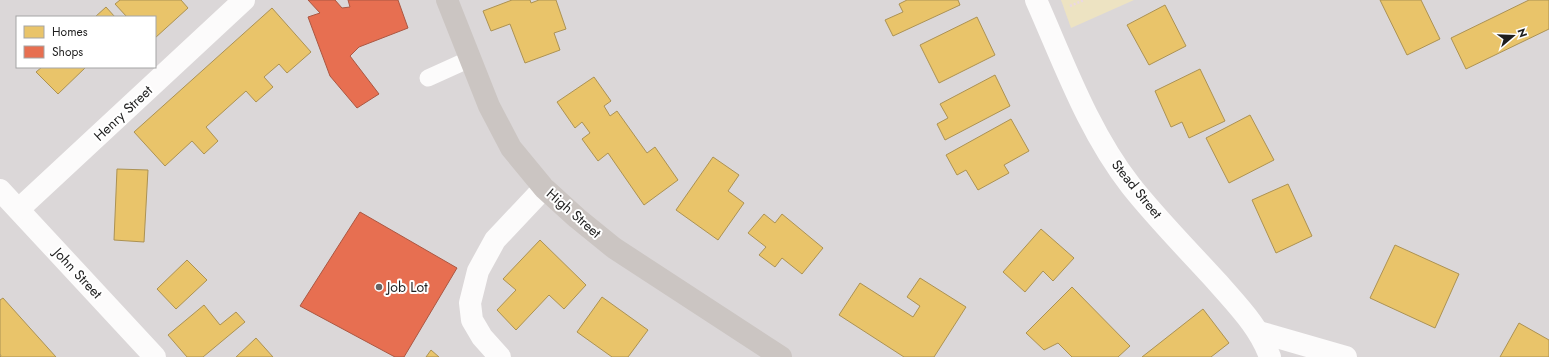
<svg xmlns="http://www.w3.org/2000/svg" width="1549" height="357" font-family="Jost,sans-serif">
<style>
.residential{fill:#dbd7d8;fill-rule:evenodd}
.grass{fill:#ede3c2}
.homes{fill:#e9c46a;stroke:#ac9253}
.shops{fill:#e76f51;stroke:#ab5742}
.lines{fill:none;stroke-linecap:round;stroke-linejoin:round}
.path{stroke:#ebd8e3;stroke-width:2.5;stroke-dasharray:2 2;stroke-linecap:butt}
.lane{stroke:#fcfbfb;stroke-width:17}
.street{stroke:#fcfbfb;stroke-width:22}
.secondary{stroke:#cbc5c2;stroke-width:22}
.poi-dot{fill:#666464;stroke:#fff;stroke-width:1.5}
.labels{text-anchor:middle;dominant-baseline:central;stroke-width:4;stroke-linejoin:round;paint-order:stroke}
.street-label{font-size:14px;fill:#1e1e1e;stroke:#fff}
.poi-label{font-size:14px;fill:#1e1e1e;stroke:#fff;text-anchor:start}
</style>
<rect width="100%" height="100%" fill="#ece6e6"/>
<!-- residential -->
<path class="residential" d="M0,0H1549V357H0ZM17,17H155V67H17Z"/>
<!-- grass -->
<path class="grass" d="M1061,0H1134L1071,28Z"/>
<!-- homes -->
<g class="homes">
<path d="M120,0H181L188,8L155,38V17H127L115,4Z"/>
<path d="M512,0H530L531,3L539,0H556L566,29L554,33L560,50L525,63L510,24L491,31L483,11Z"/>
<path d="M907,0H958L960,5L893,36L885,20L903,12L899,4Z"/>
<path d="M1380,0H1421L1440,39L1407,55Z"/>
<path d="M1529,0H1549V29L1466,69L1451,38Z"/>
<path d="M1165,5L1186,46L1149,65L1127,25Z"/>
<path d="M106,7L115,17H95Z"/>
<path d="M272,8L311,52L287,73L279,64L264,77L273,87L256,102L246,91L206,127L218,141L204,154L192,141L165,166L134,132Z"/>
<path d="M977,17L995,55L939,83L920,45Z"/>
<path d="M42,67H86L58,94L36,72Z"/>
<path d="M1200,69L1225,121L1189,138L1182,122L1171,127L1155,91Z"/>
<path d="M995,75L1010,106L945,140L937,124L948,118L940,104Z"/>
<path d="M594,77L611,101L604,106L610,116L617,111L647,153L655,147L678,180L644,205L608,153L598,161L582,139L590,133L582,122L575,128L557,102Z"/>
<path d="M1250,115L1274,160L1229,183L1206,138Z"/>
<path d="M1011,119L1029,151L1004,165L1009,173L978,190L966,170L957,175L946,155Z"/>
<path d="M713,157L739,175L728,191L744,203L718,240L676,210Z"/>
<path d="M117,169L148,170L144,242L114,240Z"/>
<path d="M1288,184L1312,236L1276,253L1252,200Z"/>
<path d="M764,214L775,223L782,214L823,248L802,274L782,258L775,267L759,255L766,247L748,233Z"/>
<path d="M1041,229L1074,258L1053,281L1043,271L1025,292L1003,272Z"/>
<path d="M540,240L586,285L564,309L549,295L516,330L497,310L516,290L503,279Z"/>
<path d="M1395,245L1459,274L1435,328L1370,298Z"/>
<path d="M187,260L207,280L176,309L157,289Z"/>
<path d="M920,278L966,307L934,357H904L839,315L860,283L913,317L920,306L907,297Z"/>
<path d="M1072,287L1130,346L1118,357H1072L1058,343L1044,350L1026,333Z"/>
<path d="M602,297L648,330L628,357H612L577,332Z"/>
<path d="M3,298L56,357H0L1,356L0,354V300Z"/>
<path d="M204,305L220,325L236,312L245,322L203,357H187L168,335Z"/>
<path d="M1203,309L1229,343L1211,357H1142Z"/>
<path d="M1519,323L1549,340V357H1500Z"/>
<path d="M256,338L273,357H236Z"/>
<path d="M431,350L439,357H426Z"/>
</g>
<!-- shops -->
<g class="shops">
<path d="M308,0H335L342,8L350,7L348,0H398L408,28L359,47L350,56L379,94L357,108L330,76L308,17L320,13Z"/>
<path d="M360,212L457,268L404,357H395L300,306Z"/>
</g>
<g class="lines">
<!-- path -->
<path class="path" d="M1070,6L1084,0"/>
<!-- lane -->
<path class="lane" d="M428,78L470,59"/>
<!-- street -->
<g class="street">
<path d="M1036,0C1064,63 1088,131 1131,186C1158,220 1189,251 1218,283C1238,306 1260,328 1270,357"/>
<path d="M0,190L155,357"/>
<path d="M19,209L244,0"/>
<path d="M1259,332L1346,357"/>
<path d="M500,357L482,337L472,320L470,303L478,271L495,240L544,188"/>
</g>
<!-- secondary -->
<path class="secondary" d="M447,0L489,106L511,148L544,188L577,218L614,248L781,357"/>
</g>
<!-- markers -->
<circle class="poi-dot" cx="379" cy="287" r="4"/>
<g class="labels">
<!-- street labels -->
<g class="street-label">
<text transform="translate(123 113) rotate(-43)">Henry Street</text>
<text transform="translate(1137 189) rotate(51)">Stead Street</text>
<text transform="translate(574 213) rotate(41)">High Street</text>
<text transform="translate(78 273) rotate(47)">John Street</text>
</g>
<!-- poi labels -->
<g class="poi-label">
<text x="387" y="287">Job Lot</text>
</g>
</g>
<!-- legend -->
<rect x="16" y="16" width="140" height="52" fill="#ffffff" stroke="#a5a5a5"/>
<rect x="24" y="26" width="20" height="12" fill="#e9c46a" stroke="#a5a5a5"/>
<text x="52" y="36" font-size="12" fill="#1e1e1e">Homes</text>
<rect x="24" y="46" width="20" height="12" fill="#e76f51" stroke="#a5a5a5"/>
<text x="52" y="56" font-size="12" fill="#1e1e1e">Shops</text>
<!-- north arrow -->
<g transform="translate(1513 36) rotate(71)" stroke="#ffffff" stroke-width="3" paint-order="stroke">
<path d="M0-3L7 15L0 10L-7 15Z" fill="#1e1e1e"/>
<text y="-6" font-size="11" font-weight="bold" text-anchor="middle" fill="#1e1e1e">N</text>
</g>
</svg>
